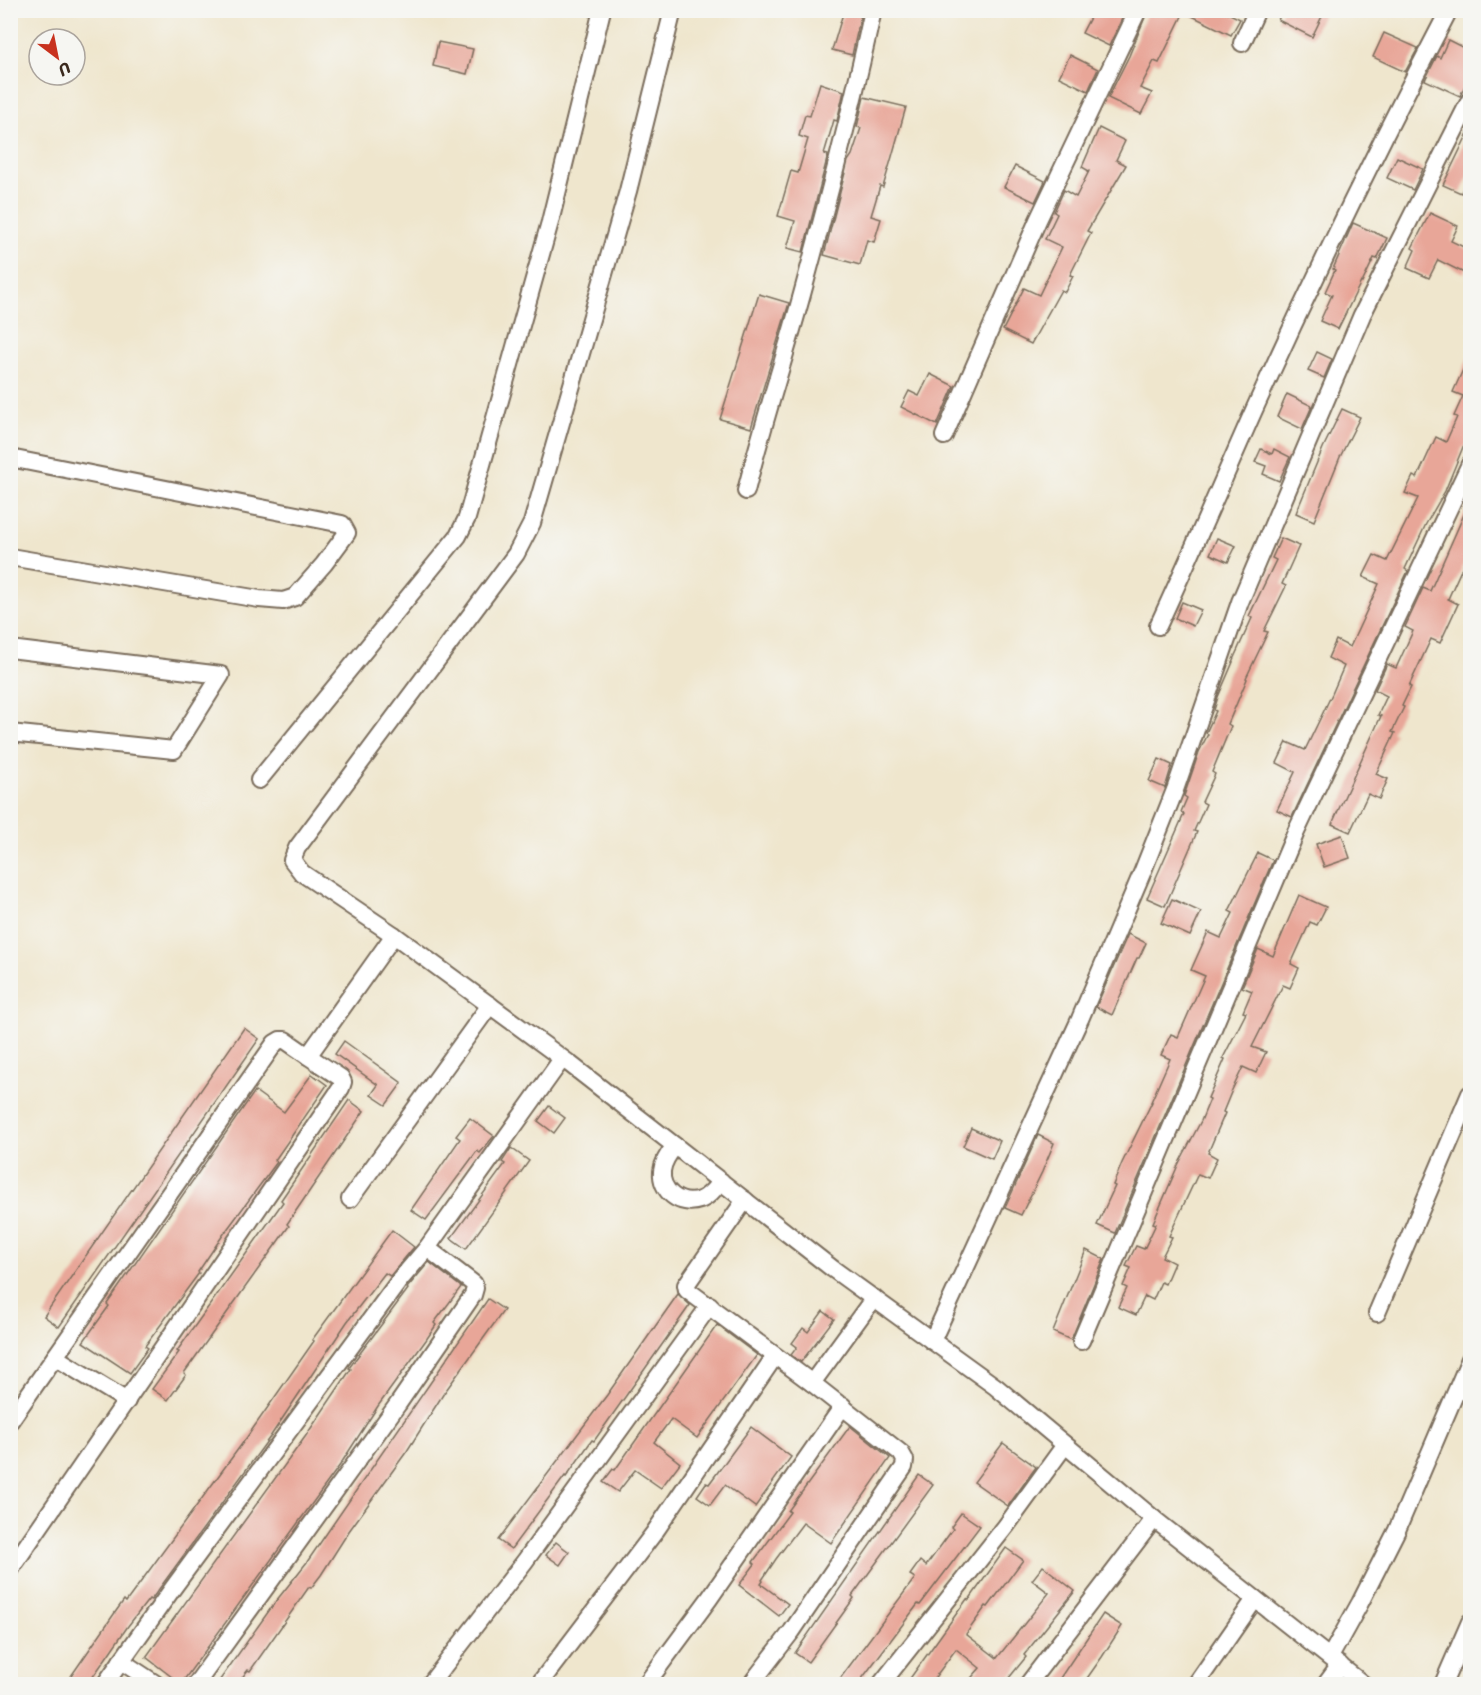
<svg xmlns="http://www.w3.org/2000/svg" width="1481" height="1695" font-family="Sriracha,sans-serif">
<style>
.building{fill:#e8a698}
.lines{fill:none;stroke-linecap:round;stroke-linejoin:round}
.minor-casing{stroke:#7a6c5b;stroke-width:20}
.minor{stroke:#fff;stroke-width:16}
</style>
<rect width="100%" height="100%" fill="#f6f6f2"/>
<filter id="ink" filterUnits="userSpaceOnUse"><feTurbulence type="fractalNoise" baseFrequency=".0167" numOctaves="2"/><feDisplacementMap in="SourceGraphic" scale="12" xChannelSelector="R" yChannelSelector="G"/><feConvolveMatrix kernelMatrix="1 2 1 2 8 2 1 2 1" color-interpolation-filters="sRGB"/></filter>
<filter id="wash" filterUnits="userSpaceOnUse"><feTurbulence type="fractalNoise" baseFrequency=".008" numOctaves="4" result="noise"/><feDisplacementMap in="SourceGraphic" scale="24" xChannelSelector="R" yChannelSelector="G"/><feGaussianBlur stdDeviation="1.35" result="paint"/><feColorMatrix in="noise" values="0 0 0 0 0 0 0 0 0 0 0 0 0 0 0 0 0 1.4 0 .05"/><feComposite in="paint" operator="in"/></filter>
<g filter="url(#wash)">
<rect width="100%" height="100%" fill="#efe6cd"/>
<g id="blocks">
<!-- building -->
<g class="building">
<path d="M844,10H862L852,55L832,50Z"/>
<path d="M1094,10H1126L1109,46L1082,33Z"/>
<path d="M1148,10H1222L1240,19L1231,35L1184,12L1159,63L1154,61L1140,88L1152,93L1141,114L1108,98L1129,56Z"/>
<path d="M1283,10H1325L1312,37L1278,20Z"/>
<path d="M1384,33L1418,48L1405,72L1373,57Z"/>
<path d="M1448,40L1470,51V75L1460,96L1425,80L1437,56L1440,58Z"/>
<path d="M438,42L473,49L467,74L433,66Z"/>
<path d="M1070,55L1098,69L1088,91L1059,77Z"/>
<path d="M820,83L844,91L837,121L834,120L824,154L828,155L803,252L787,248L795,221L778,216L791,171L798,173L808,139L799,136L805,115L810,116Z"/>
<path d="M864,97L906,107L891,160L883,187L880,186L871,216L881,219L874,242L867,240L860,265L824,255L848,161L852,155L861,128L857,127Z"/>
<path d="M1099,128L1125,141L1116,160L1126,165L1087,231L1091,233L1070,275L1073,276L1065,292L1061,290L1031,344L1003,330L1024,288L1039,295L1062,247L1045,239L1057,214L1054,212L1064,190L1076,197L1089,171L1082,167Z"/>
<path d="M1470,129V172L1461,193L1443,185Z"/>
<path d="M1397,157L1423,169L1413,190L1387,178Z"/>
<path d="M1015,166L1045,181L1035,202L1004,187Z"/>
<path d="M1430,213L1458,226L1451,241L1470,250V259L1464,273L1438,260L1429,278L1407,268L1415,250L1412,248Z"/>
<path d="M1353,223L1387,238L1377,259L1374,258L1362,283L1361,282L1338,329L1320,321L1332,295L1325,292L1335,270L1333,269Z"/>
<path d="M759,294L789,303L751,428L720,419Z"/>
<path d="M1317,352L1332,359L1324,378L1308,371Z"/>
<path d="M1470,354V436L1465,448L1463,447L1445,491L1426,524L1405,569L1408,571L1292,817L1277,810L1295,772L1277,763L1287,742L1305,750L1332,694L1344,666L1328,658L1336,640L1350,647L1379,584L1363,577L1374,555L1387,561L1418,498L1405,493L1413,476L1417,478L1436,437L1446,442L1457,417L1454,416L1463,396L1453,392Z"/>
<path d="M930,374L954,386L937,425L901,407L909,391L919,396Z"/>
<path d="M1287,394L1312,406L1302,429L1277,417Z"/>
<path d="M1342,409L1360,417L1340,457L1314,521L1296,513L1323,448Z"/>
<path d="M1261,449L1272,454L1274,449L1290,457L1279,481L1263,474L1266,466L1255,462Z"/>
<path d="M1470,501V550L1448,599L1458,604L1440,643L1431,639L1409,686L1411,687L1402,706L1404,707L1392,732L1395,733L1376,774L1388,779L1379,799L1368,794L1350,832L1332,824L1381,716L1378,715L1387,696L1375,690L1387,664L1396,668L1402,655L1413,631L1405,627L1423,588L1430,591Z"/>
<path d="M1217,538L1236,546L1228,562L1210,554Z"/>
<path d="M1281,538L1299,546L1282,584L1286,586L1264,631L1268,632L1246,678L1247,679L1228,724L1231,726L1212,772L1215,774L1202,802L1206,804L1194,831L1197,832L1165,906L1147,898L1184,814L1181,812L1187,798L1184,796L1199,752L1208,734L1206,733L1216,711L1214,710L1218,697L1233,662H1232L1252,618L1249,616L1276,560L1272,558Z"/>
<path d="M1182,602L1201,610L1193,626L1175,618Z"/>
<path d="M1159,759L1172,765L1165,788L1149,781Z"/>
<path d="M1342,835L1350,858L1324,867L1316,844Z"/>
<path d="M1258,853L1273,860L1115,1233L1097,1225L1115,1186L1113,1185L1122,1163L1152,1102H1151L1170,1059L1161,1055L1171,1034L1178,1037L1205,976L1191,970L1208,932L1221,938L1233,913L1229,911Z"/>
<path d="M1299,895L1326,907L1317,925L1310,922L1291,964L1299,968L1290,988L1283,985L1252,1047L1266,1052L1256,1073L1243,1067L1232,1090L1223,1112L1225,1113L1208,1153L1217,1158L1208,1178L1198,1174L1169,1236L1172,1237L1162,1257L1174,1263L1165,1284L1161,1282L1153,1300L1145,1296L1136,1315L1118,1307L1127,1288L1123,1286L1131,1268L1126,1266L1136,1246L1144,1249L1156,1224L1153,1223L1178,1165L1201,1121L1210,1099L1208,1098L1225,1059L1223,1058L1246,1013L1243,1012L1252,991L1242,987L1258,949L1273,956Z"/>
<path d="M1172,899L1201,912L1190,936L1161,923Z"/>
<path d="M1128,934L1146,943L1139,958H1137L1112,1015L1096,1007Z"/>
<path d="M244,1028L259,1039L59,1327L44,1316Z"/>
<path d="M344,1041L402,1083L386,1105L371,1095L378,1085L335,1054Z"/>
<path d="M312,1074L327,1085L275,1160L277,1162L223,1235L198,1272L199,1273L145,1346L148,1348L130,1373L83,1342L109,1306L107,1304L255,1091L284,1112Z"/>
<path d="M349,1100L364,1111L287,1224L289,1226L184,1373L186,1375L168,1400L152,1389L179,1352L177,1351L283,1202L281,1200Z"/>
<path d="M549,1106L565,1118L554,1133L538,1121Z"/>
<path d="M470,1118L494,1136L480,1153L477,1151L426,1220L411,1210L460,1139L456,1136Z"/>
<path d="M971,1128L1000,1141L992,1159L963,1146Z"/>
<path d="M1038,1135L1054,1143L1042,1172L1021,1215L1005,1208Z"/>
<path d="M511,1148L529,1161L466,1249L451,1238L505,1164L502,1162Z"/>
<path d="M392,1230L414,1247L390,1276L385,1273L347,1322L270,1437L151,1600L149,1599L128,1626L88,1684H77L69,1679L114,1614L124,1600L126,1602L247,1437L314,1341L312,1340Z"/>
<path d="M1086,1250L1104,1259L1071,1340L1053,1332Z"/>
<path d="M429,1262L461,1287L434,1323L436,1325L426,1340L378,1406L340,1465L181,1684L146,1657L305,1437L351,1369L349,1368L408,1289L407,1288Z"/>
<path d="M678,1294L690,1305L594,1441L592,1440L566,1477L565,1476L511,1549L498,1540L607,1395Z"/>
<path d="M488,1299L504,1310L444,1393L407,1451L349,1531L321,1575L311,1588L309,1587L250,1671L248,1670L237,1684H217L276,1601L307,1562Z"/>
<path d="M823,1311L834,1319L801,1362L791,1355L797,1347L792,1343L803,1328L808,1332Z"/>
<path d="M717,1325L757,1355L697,1438L671,1419L654,1442L680,1463L661,1488L635,1470L618,1492L603,1482L613,1469L615,1470Z"/>
<path d="M850,1426L890,1458L831,1543L803,1523L776,1559L762,1580L763,1581L761,1584L788,1604L779,1616L739,1585L755,1564L753,1562L790,1512L788,1511Z"/>
<path d="M751,1427L791,1457L755,1507L725,1485L710,1505L697,1496L706,1483L709,1484Z"/>
<path d="M1003,1443L1036,1467L1008,1506L974,1482Z"/>
<path d="M919,1475L933,1485L852,1596L854,1598L808,1662L795,1653Z"/>
<path d="M961,1513L980,1526L920,1605L918,1604L858,1684H836L915,1578L910,1575L920,1561L926,1566L953,1529L951,1527Z"/>
<path d="M556,1542L569,1552L560,1565L546,1555Z"/>
<path d="M1006,1548L1023,1560L988,1607L986,1606L966,1634L997,1658L1049,1593L1032,1580L1043,1566L1075,1591L1024,1655L1026,1657L1004,1684H966L980,1668L956,1649L930,1684H906L967,1599L969,1600Z"/>
<path d="M1103,1614L1122,1626L1102,1657L1083,1684H1056Z"/>
</g>
</g>
</g>
<g filter="url(#ink)">
<use href="#blocks" fill-opacity="0" stroke="#7a6c5b" stroke-width="1.5"/>
<g class="lines">
<defs>
<g id="minor">
<path d="M673,10L628,191L532,523L516,554L297,848L292,860L302,873L394,935L570,1064L833,1269L996,1387L1154,1519L1363,1684"/>
<path d="M1242,43L1257,10"/>
<path d="M944,436L1038,220L1138,10"/>
<path d="M10,458L342,524L347,533L324,564L295,597L283,601L259,599L10,557"/>
<path d="M746,491C764,419 788,348 807,276C831,188 854,100 873,10"/>
<path d="M1158,626C1191,555 1222,482 1254,410C1315,275 1380,142 1449,10"/>
<path d="M10,649L221,675L174,750L10,733"/>
<path d="M259,780L458,536L467,518L550,222L602,10"/>
<path d="M675,1146C669,1153 663,1161 662,1171C660,1191 680,1207 700,1200C709,1197 715,1188 721,1181"/>
<path d="M350,1199L490,1005"/>
<path d="M745,1200L686,1285L687,1290L812,1383L874,1298"/>
<path d="M1377,1313L1470,1094"/>
<path d="M932,1341L1080,1019L1142,873L1175,790L1240,602L1362,315L1470,100"/>
<path d="M1081,1341L1296,832L1470,464"/>
<path d="M55,1357L127,1401"/>
<path d="M10,1421L275,1043L280,1040H285L308,1056"/>
<path d="M10,1570L341,1088L343,1082L341,1078L308,1056L394,935"/>
<path d="M1330,1657L1360,1603L1397,1530L1470,1359"/>
<path d="M121,1661L156,1684"/>
<path d="M105,1684L173,1588L399,1281L427,1248L562,1059"/>
<path d="M196,1684L398,1404L473,1295L475,1288L474,1284L427,1248"/>
<path d="M430,1684L525,1561L710,1305"/>
<path d="M539,1684L654,1533L775,1356"/>
<path d="M646,1684L709,1599L843,1406"/>
<path d="M751,1684L792,1631L904,1467L905,1460L901,1453L812,1383"/>
<path d="M881,1684L1006,1526L1065,1445"/>
<path d="M1028,1684L1154,1519"/>
<path d="M1196,1684L1255,1599"/>
<path d="M1326,1684L1340,1665"/>
<path d="M1443,1684L1470,1622"/>
</g>
</defs>
<!-- minor casing -->
<use href="#minor" class="minor-casing"/>
<!-- minor -->
<use href="#minor" class="minor"/>
</g>
</g>
<!-- margin -->
<rect width="1481" height="1695" fill="none" stroke="#f6f6f2" stroke-width="36"/>
<!-- north arrow -->
<g transform="translate(57 57) rotate(148)"><circle r="28" fill="#f6f6f2" stroke="#aba49d" stroke-width="1.5"/>
<path d="M0-4.5L10 22L0 15L-10 22Z" fill="#c8321e"/>
<text y="-9" font-size="16" font-weight="bold" text-anchor="middle" fill="#3b2a1e">U</text>
</g>
</svg>
